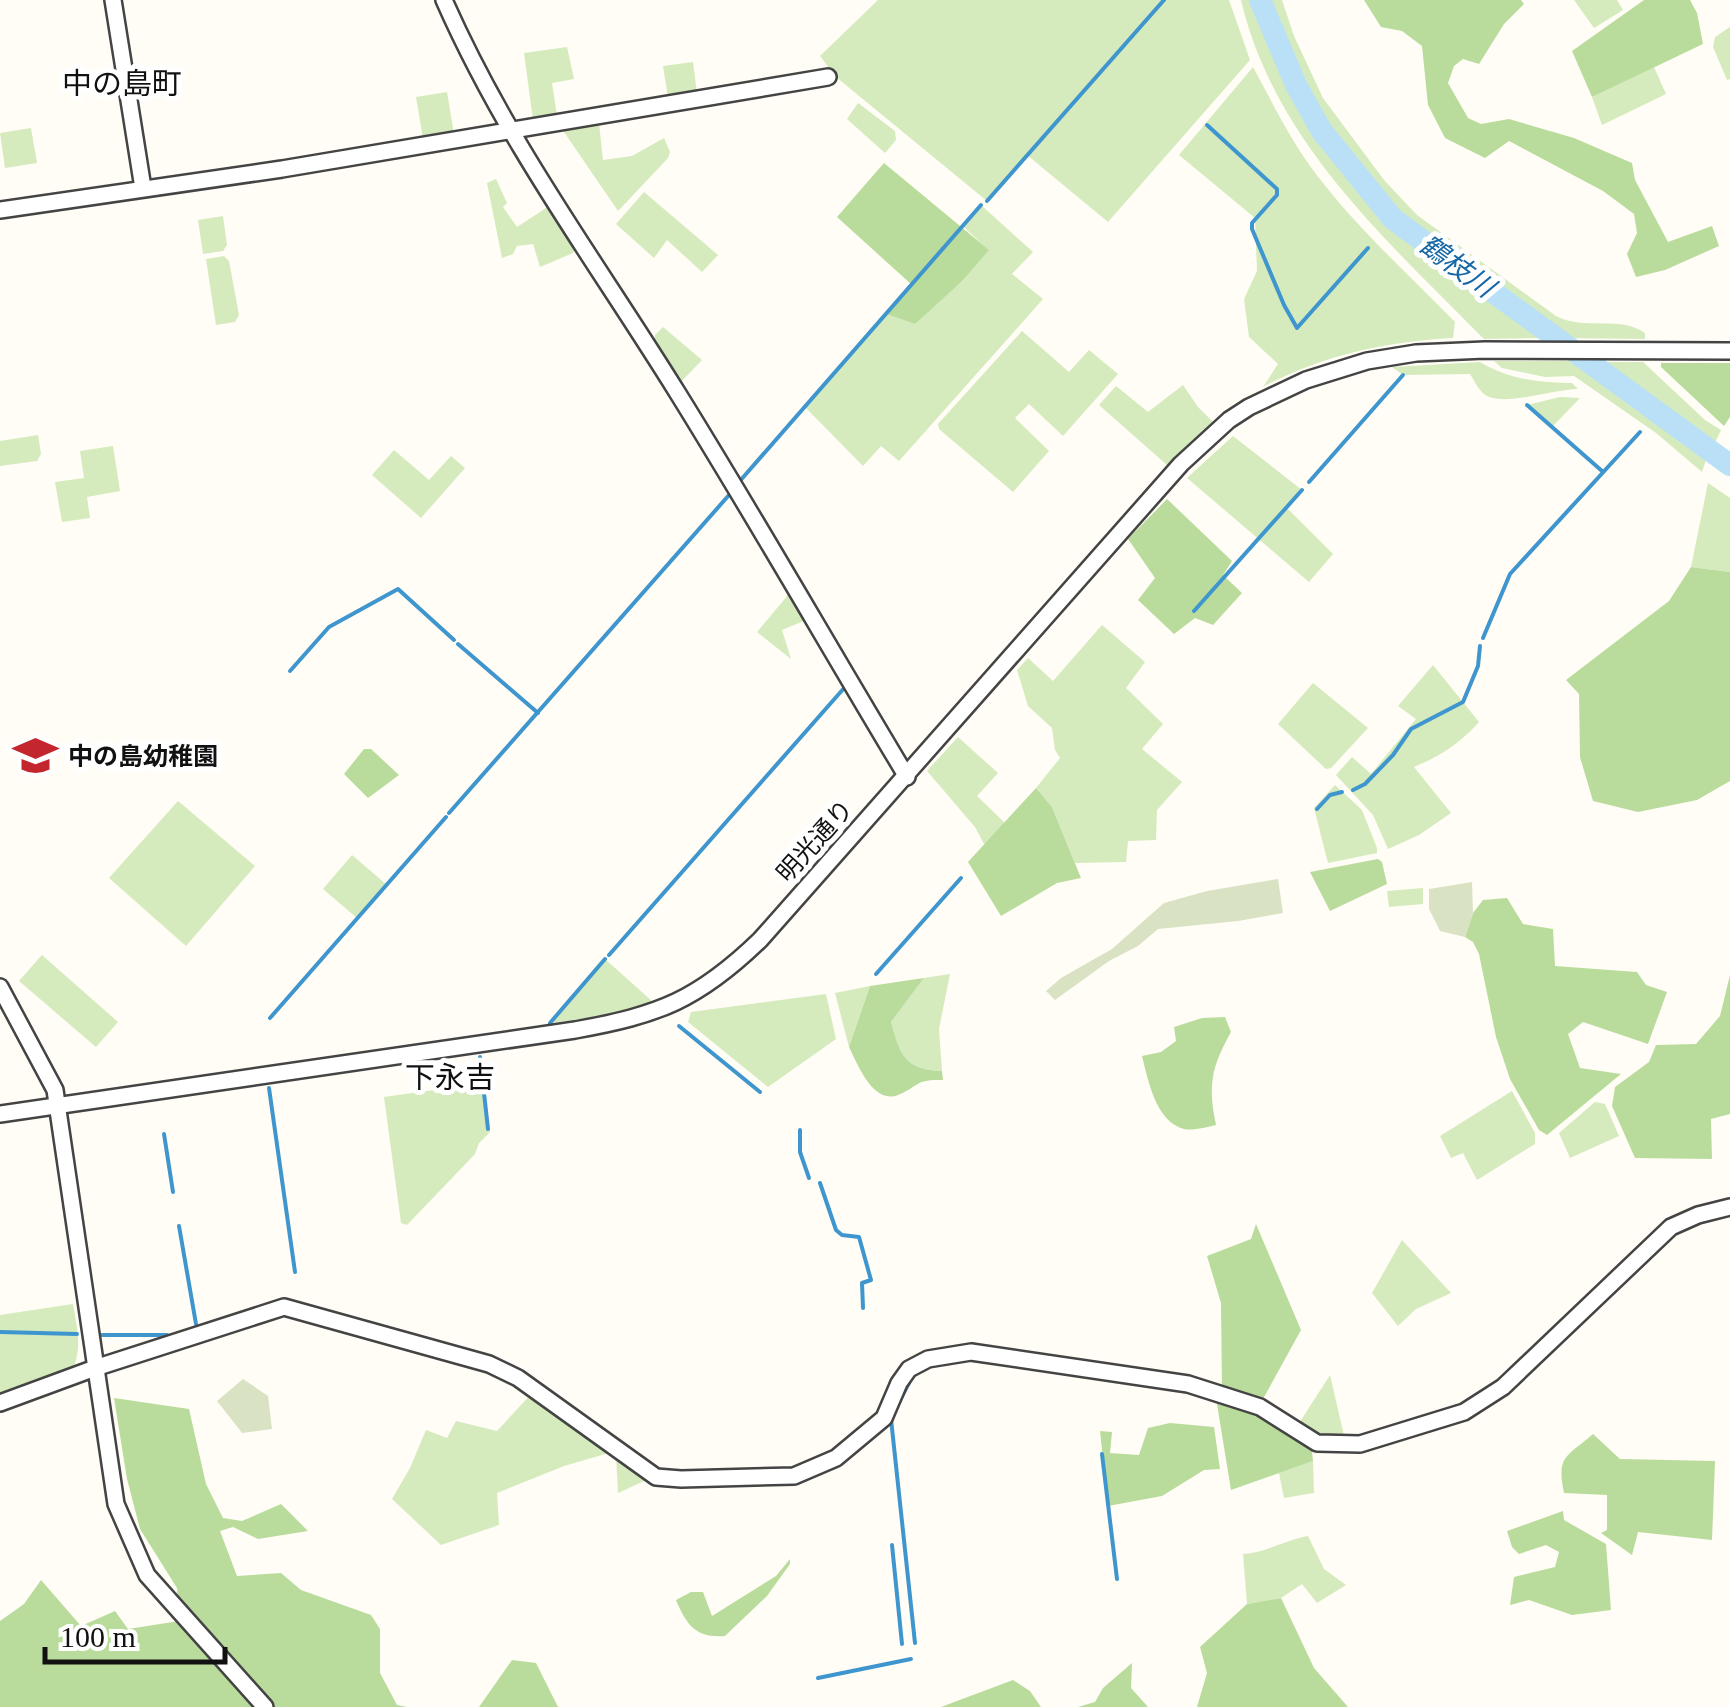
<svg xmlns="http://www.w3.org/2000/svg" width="1730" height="1707" font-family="'Times New Roman','Noto Sans JP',serif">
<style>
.green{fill:#d5ebbd}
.forest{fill:#b9dc9c}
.cemetery{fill:#d9e3c4}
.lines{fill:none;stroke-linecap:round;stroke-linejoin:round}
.stream{stroke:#3f96cf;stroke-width:4}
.river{stroke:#b9e0f7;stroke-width:22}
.minor-casing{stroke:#444;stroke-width:20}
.minor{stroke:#fff;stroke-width:15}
.labels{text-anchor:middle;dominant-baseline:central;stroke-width:10;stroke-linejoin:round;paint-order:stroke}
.poi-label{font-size:25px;font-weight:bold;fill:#111;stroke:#fff;text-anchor:start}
.street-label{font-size:25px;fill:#111;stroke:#fff}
.water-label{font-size:28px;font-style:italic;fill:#1768a6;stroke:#fff}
.quarter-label{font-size:30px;fill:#111;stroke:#fff}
</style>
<rect width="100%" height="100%" fill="#fffdf5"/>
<!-- green -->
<g class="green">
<path d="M878,0H1229L1250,60L1108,222L1027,155L987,201L836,77L820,56Z"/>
<path d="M1241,0H1256C1275,74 1339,177 1397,228C1442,268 1496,302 1545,338L1484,339C1386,240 1274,141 1241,0Z"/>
<path d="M1264,0H1282L1294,36L1323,98L1384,180L1417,215L1556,316C1584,331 1620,315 1645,333V339L1559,338L1403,224L1360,178L1324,127L1300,84L1269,18Z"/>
<path d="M1574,0H1617L1623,10L1594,28Z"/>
<path d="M1730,27V79L1727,80L1713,47L1715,37Z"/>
<path d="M567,47L574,79L552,83L557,116L533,120L524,53Z"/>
<path d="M693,62L697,94L668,98L663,66Z"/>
<path d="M1253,67C1273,104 1291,141 1316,174C1357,228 1408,274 1455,322L1453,338C1385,342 1323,355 1263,387L1278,364L1249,337L1244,299L1257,271L1255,218L1179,155Z"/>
<path d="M1654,67L1666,94L1602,125L1592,97Z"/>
<path d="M447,92L454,134L423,139L416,97Z"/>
<path d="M858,103L895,131L896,140L885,153L847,119Z"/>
<path d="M599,123L603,160L632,156L664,138L670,152L668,158L618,211L562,129Z"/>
<path d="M31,128L37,163L5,168L0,133Z"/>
<path d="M496,179L507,203L503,207L517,227L549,206L576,246L573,253L540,267L533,244L517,246L513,254L502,258L487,183Z"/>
<path d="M644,192L718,255L702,272L667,240L654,258L616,224Z"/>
<path d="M981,205L1033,252L1012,274L1043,299L899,461L881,446L863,466L805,407L886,314L915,324L988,250L963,226Z"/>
<path d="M223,216L227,245L223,251L203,254L198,220Z"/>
<path d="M224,256L229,261L239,315L235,322L216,325L206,259Z"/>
<path d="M663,327L702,360L680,383L655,345V335Z"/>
<path d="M1022,331L1069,372L1089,350L1118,374L1063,436L1029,404L1015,418L1049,451L1013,492L939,429L938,424Z"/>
<path d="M1494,361H1578L1708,454L1702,472L1656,433L1574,376L1545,377L1502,368Z"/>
<path d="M1480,362C1508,379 1539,383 1572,383L1578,389C1553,389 1501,408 1484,394C1478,389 1474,380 1470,374L1403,375L1392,367Z"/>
<path d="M1593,362H1643L1705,420L1721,430L1713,447Z"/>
<path d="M1183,385L1198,407L1213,422L1167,465L1099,405L1116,386L1148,412Z"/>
<path d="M1560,397L1580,398L1552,427L1527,405Z"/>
<path d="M38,435L41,454L37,461L0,466V441Z"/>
<path d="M1233,436L1302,490L1287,508L1333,554L1309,582L1187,478Z"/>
<path d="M113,446L120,491L87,497L90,518L62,522L55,482L84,478L80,451Z"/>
<path d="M394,450L429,480L451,456L465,468L421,518L372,475Z"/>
<path d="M1708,483L1730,498V572L1691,567Z"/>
<path d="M789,594L806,620L782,630L791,659L757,632Z"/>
<path d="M1102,625L1145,662L1126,688L1163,724L1142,749L1182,782L1157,810L1156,840L1128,841L1126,862L1075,863L1052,807L1036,788L1060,758L1055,750L1052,728L1028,706L1017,670L1028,658L1053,681Z"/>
<path d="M1433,665L1479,722C1459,744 1442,755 1414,767L1451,813L1419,835L1388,849L1373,815L1336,775L1352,757L1371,774L1416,719L1398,706Z"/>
<path d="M1313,683L1368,728L1331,768L1326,769L1278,724Z"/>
<path d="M958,737L998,773L977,796L1005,823L985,846L975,827L927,771Z"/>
<path d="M1335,785L1362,810L1377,848V853L1328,863L1314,808Z"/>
<path d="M178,801L255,866L186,946L109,878Z"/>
<path d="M352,855L387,885L357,918L323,889Z"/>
<path d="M1423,888V904L1389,907L1387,891Z"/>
<path d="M42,955L118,1022L96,1047L19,981Z"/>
<path d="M605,959L653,1002L609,1015L550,1023Z"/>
<path d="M950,974L939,1029L942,1071C905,1070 900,1055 891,1022L924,978Z"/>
<path d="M870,986L849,1047L835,993Z"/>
<path d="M826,994L836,1039L768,1087L688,1022L691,1012Z"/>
<path d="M484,1083L490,1132L479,1143L475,1154L407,1225L401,1223L384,1097Z"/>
<path d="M1512,1091L1535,1133V1144L1477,1180L1463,1153L1451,1158L1440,1136Z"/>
<path d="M1595,1102L1605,1104L1619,1136L1570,1158L1559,1133Z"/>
<path d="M1402,1240L1451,1293L1416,1309L1398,1326L1372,1293Z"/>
<path d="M73,1304C77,1329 83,1347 72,1371L0,1398V1315Z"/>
<path d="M1330,1375L1345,1440L1322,1437L1298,1425Z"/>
<path d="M532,1393L612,1452L564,1466L497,1493L499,1525L441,1545L392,1499L410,1468L426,1430L447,1438L456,1421L497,1431Z"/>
<path d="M616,1455L644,1472V1481L618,1493Z"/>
<path d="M1313,1461L1314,1493L1284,1498L1279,1473Z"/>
<path d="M1308,1536L1324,1569L1346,1585L1317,1603L1302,1584L1281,1598L1247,1604L1243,1554C1265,1553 1285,1540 1308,1536Z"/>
</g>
<!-- forest -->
<g class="forest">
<path d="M1364,0H1521L1524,4L1504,24L1479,64L1463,59L1454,66L1448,83L1468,118L1481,124L1509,119L1574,138L1632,163L1635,180L1668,242L1712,226L1719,246L1665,270L1636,277L1627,254L1637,233L1634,214L1603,191L1509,141L1485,158L1445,138L1428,105L1422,46L1402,31L1381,27Z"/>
<path d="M1644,0H1690L1697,13L1703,44L1592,97L1572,51Z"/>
<path d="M884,163L989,250L962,281L915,324L886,314L911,284L837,217Z"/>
<path d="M1661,363H1730V417L1724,426L1661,367Z"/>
<path d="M1167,499L1232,561L1223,575L1242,593L1213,625L1195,618L1174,634L1138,600L1155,578L1128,539Z"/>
<path d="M1691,567L1730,572V781L1697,800L1638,812L1593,801L1580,757L1579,694L1566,680L1669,601Z"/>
<path d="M364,749H371L399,775L368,798L344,774Z"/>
<path d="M1036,788L1052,807L1081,878L1057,883L1001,916L968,862Z"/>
<path d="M1378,859L1382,862L1387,884L1330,911L1310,872Z"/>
<path d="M1507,898L1523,924L1553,929L1555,966L1637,972L1646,985L1667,992L1648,1044L1583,1022L1568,1034L1580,1068L1621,1074L1547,1135L1539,1130L1510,1079L1496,1037L1479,954L1473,942L1465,937L1473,913L1483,900Z"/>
<path d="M1730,975V1114L1711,1119L1712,1159L1635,1158L1612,1106L1615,1087L1649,1062L1656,1045L1696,1044L1720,1016Z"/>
<path d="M924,978L891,1022C900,1055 905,1070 942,1071L943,1080C914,1079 920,1086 898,1095C873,1105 857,1063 849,1047L870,986Z"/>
<path d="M1225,1017L1231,1032C1211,1068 1208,1085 1216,1125C1206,1127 1193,1131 1184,1129C1156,1122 1148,1080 1142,1056L1161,1052L1176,1041L1174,1027L1202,1018Z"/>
<path d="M1256,1224L1301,1330L1263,1399L1254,1401L1222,1391L1221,1303L1207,1256L1251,1239Z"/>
<path d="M114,1398L189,1409L206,1484L223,1518L242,1521L281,1504L308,1531L258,1539L233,1527L220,1531L237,1576L281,1573L301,1590L371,1615L380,1629V1673L397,1705L407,1707H0V1621L24,1604L41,1580L81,1626L115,1611L128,1629L179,1621L177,1588L140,1529L127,1479Z"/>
<path d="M1216,1398L1261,1414L1311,1442L1313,1461L1231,1490Z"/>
<path d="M1170,1423L1214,1427L1220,1469L1204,1470L1162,1496L1108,1506L1100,1431L1112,1432L1110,1453L1139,1455L1148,1428Z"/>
<path d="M1593,1434L1620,1459L1715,1461L1712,1540L1638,1532L1632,1555L1601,1533L1607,1530V1495L1564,1493C1556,1455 1567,1457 1593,1434Z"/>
<path d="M1563,1511L1564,1520L1606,1544L1611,1610L1572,1615L1529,1600L1510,1605L1514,1577L1555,1567L1559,1552L1546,1545L1519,1554L1512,1547L1507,1531Z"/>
<path d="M790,1559V1564L767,1596L725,1636C696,1638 687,1626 676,1600L691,1592H703L712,1616L776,1576Z"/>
<path d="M1281,1598L1314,1668L1348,1707H1197L1207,1673L1200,1647L1247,1604Z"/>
<path d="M512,1660L536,1663L558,1707H479Z"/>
<path d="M1132,1663L1131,1688L1148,1707H1078L1095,1702L1103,1688Z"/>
<path d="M1013,1680L1030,1691L1041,1707H941Z"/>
</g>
<!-- cemetery -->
<g class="cemetery">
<path d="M1278,879L1283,913L1238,921L1158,929L1138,946L1109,961L1055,1000L1046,991L1061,978L1112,949L1164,903L1207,891Z"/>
<path d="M1472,882L1473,913L1465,937L1440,931L1429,909V889Z"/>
<path d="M243,1379L268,1396L272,1429L242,1433L217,1401Z"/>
</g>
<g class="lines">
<!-- stream -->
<g class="stream">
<path d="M1207,125L1277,189V195L1252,223V229L1284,305L1297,328L1368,248"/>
<path d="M987,201L1164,0"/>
<path d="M1527,405L1602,471"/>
<path d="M739,482L981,205"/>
<path d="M1309,482L1403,375"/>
<path d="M1194,611L1302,490"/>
<path d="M1483,638L1510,574L1640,432"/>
<path d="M458,644L538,713"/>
<path d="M290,671L329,627L398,589L454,640"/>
<path d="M1353,790L1365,784L1393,755L1411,729L1463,702L1478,666L1480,646"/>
<path d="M1317,809L1330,795L1342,792"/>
<path d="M449,813L729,495"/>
<path d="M609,955L845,687"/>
<path d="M876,974L961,878"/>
<path d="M270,1018L446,817"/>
<path d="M550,1023L605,959"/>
<path d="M679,1026L760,1092"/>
<path d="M480,1057L488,1129"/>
<path d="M269,1088L295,1272"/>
<path d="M800,1130V1152L809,1178"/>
<path d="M164,1134L173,1192"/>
<path d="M820,1183L836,1230L842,1235L859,1237L871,1280L862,1283L863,1308"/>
<path d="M179,1226L196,1324"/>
<path d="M0,1332L77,1334"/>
<path d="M102,1335H167"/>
<path d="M899,1402L911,1379"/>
<path d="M891,1419L915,1643"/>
<path d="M1102,1454L1117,1579"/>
<path d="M892,1545L902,1644"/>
<path d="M818,1678L911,1659"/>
</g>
<!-- river -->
<path class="river" d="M1260,0L1296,85L1321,130L1393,219L1730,465"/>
<defs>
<g id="minor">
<path d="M113,0L143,188"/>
<path d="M444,0C507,143 595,260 677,392C756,519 830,649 907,777"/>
<path d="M0,210L282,169L828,77"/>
<path d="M0,987L55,1090L116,1504L147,1575L265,1707"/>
<path d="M0,1114L575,1030C659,1015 698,1000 760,940L1181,464L1229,420L1249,407L1306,380L1367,361L1416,353L1485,350L1730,351"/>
<path d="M0,1403L95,1368L284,1307L489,1364L518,1378L656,1477L681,1479L794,1476L836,1458L884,1418L899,1383L909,1369L928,1359L971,1352L1188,1384L1260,1407L1317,1443L1360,1444L1464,1412L1503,1387L1671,1227L1698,1215L1730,1207"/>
</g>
</defs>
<!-- minor casing -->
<use href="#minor" class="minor-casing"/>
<!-- minor -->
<use href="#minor" class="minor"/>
</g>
<!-- icons -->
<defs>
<symbol id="school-bare" viewBox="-9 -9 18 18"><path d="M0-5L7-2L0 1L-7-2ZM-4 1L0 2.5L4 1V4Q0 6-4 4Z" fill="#c4262e" stroke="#fff" stroke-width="2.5" paint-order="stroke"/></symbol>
</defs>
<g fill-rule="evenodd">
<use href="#school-bare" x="4" y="724" width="63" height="63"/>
</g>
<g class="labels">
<!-- poi labels -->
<g class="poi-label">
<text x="68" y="756">中の島幼稚園</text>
</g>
<!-- street labels -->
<g class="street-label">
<text transform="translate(815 841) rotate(-48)">明光通り</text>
</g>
<!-- water labels -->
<g class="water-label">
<text transform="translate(1457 266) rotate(36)">鶴枝川</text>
</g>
<!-- quarter labels -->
<g class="quarter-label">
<text x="122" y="83">中の島町</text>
<text x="450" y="1077">下永吉</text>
</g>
</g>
<!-- scale -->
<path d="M45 1647v15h180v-15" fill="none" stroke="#111111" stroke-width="5"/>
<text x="60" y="1647" font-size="30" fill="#111111" stroke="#ffffff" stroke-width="8" paint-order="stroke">100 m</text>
</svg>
